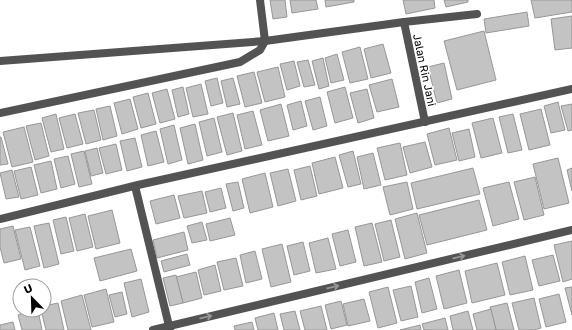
<svg xmlns="http://www.w3.org/2000/svg" width="572" height="330" font-family="'Golos Text',sans-serif">
<style>
.building{fill:#c3c3c3;stroke:#979797}
.lines{fill:none;stroke-linecap:round;stroke-linejoin:round}
.street{stroke:#535353;stroke-width:8}
.oneway{stroke:#989898}
.labels{text-anchor:middle;dominant-baseline:central;stroke-width:3.5;stroke-linejoin:round;paint-order:stroke}
.street-label{font-size:11px;fill:#000;stroke:#fff}
</style>
<rect width="100%" height="100%" fill="#fff"/>
<!-- building -->
<g class="building">
<path d="M270,0H285L287,17L273,19Z"/>
<path d="M290,0H316L318,9L292,13Z"/>
<path d="M325,0H354V2L326,7Z"/>
<path d="M403,0H434L435,8L406,14Z"/>
<path d="M444,0H468V2L446,7Z"/>
<path d="M531,0H572V12L535,18Z"/>
<path d="M527,12L529,26L486,33L484,19Z"/>
<path d="M572,16V48L555,50L551,19Z"/>
<path d="M484,31L496,80L457,90L444,41Z"/>
<path d="M383,44L391,73L371,78L364,49Z"/>
<path d="M360,47L368,79L350,83L342,52Z"/>
<path d="M337,54L344,80L331,83L325,58Z"/>
<path d="M323,58L329,86L319,89L312,61Z"/>
<path d="M308,60L315,85L304,87L297,62Z"/>
<path d="M294,61L300,86L287,90L280,64Z"/>
<path d="M444,63L452,99L437,103L428,67Z"/>
<path d="M278,67L285,97L265,102L257,72Z"/>
<path d="M254,72L262,103L245,107L237,76Z"/>
<path d="M217,78L223,103L211,106L205,81Z"/>
<path d="M233,78L240,104L227,107L221,81Z"/>
<path d="M392,79L399,107L377,112L369,85Z"/>
<path d="M201,84L208,114L193,117L186,88Z"/>
<path d="M183,87L189,114L178,117L172,90Z"/>
<path d="M345,87L353,118L335,123L327,92Z"/>
<path d="M167,89L175,119L160,123L152,93Z"/>
<path d="M367,89L374,118L358,123L350,93Z"/>
<path d="M148,93L156,124L141,128L133,97Z"/>
<path d="M320,97L327,126L313,130L305,101Z"/>
<path d="M130,99L138,129L122,134L114,103Z"/>
<path d="M301,101L307,126L293,130L287,105Z"/>
<path d="M558,102L565,130L551,133L544,106Z"/>
<path d="M281,104L289,136L268,141L260,110Z"/>
<path d="M572,104V130L568,131L561,106Z"/>
<path d="M110,106L117,136L103,140L96,109Z"/>
<path d="M541,109L550,145L529,150L520,114Z"/>
<path d="M94,110L101,140L86,144L78,113Z"/>
<path d="M253,111L262,145L245,149L237,115Z"/>
<path d="M233,113L242,151L227,155L217,117Z"/>
<path d="M56,114L64,149L51,152L42,118Z"/>
<path d="M75,114L83,144L67,148L59,118Z"/>
<path d="M513,114L522,150L508,153L499,117Z"/>
<path d="M214,118L222,152L207,156L199,122Z"/>
<path d="M493,118L502,153L481,158L472,123Z"/>
<path d="M41,123L49,156L35,160L26,126Z"/>
<path d="M195,124L203,160L188,164L180,128Z"/>
<path d="M174,125L182,160L168,164L160,129Z"/>
<path d="M24,127L33,162L12,167L3,132Z"/>
<path d="M449,128L457,160L435,165L427,134Z"/>
<path d="M469,129L475,157L459,161L452,133Z"/>
<path d="M156,131L164,162L148,166L141,135Z"/>
<path d="M0,137H1L8,164L0,165Z"/>
<path d="M135,138L142,167L127,171L120,141Z"/>
<path d="M425,142L432,167L410,173L403,147Z"/>
<path d="M400,143L407,175L385,180L377,148Z"/>
<path d="M116,144L122,170L106,174L99,148Z"/>
<path d="M97,148L103,173L91,176L85,151Z"/>
<path d="M84,151L92,184L79,187L71,154Z"/>
<path d="M353,151L361,184L348,187L339,155Z"/>
<path d="M373,153L381,185L364,189L357,157Z"/>
<path d="M68,156L75,184L61,188L54,159Z"/>
<path d="M335,157L343,188L319,194L312,163Z"/>
<path d="M558,158L569,203L544,209L533,164Z"/>
<path d="M51,161L57,189L41,193L34,165Z"/>
<path d="M310,166L317,196L301,200L294,170Z"/>
<path d="M31,167L38,195L21,199L14,171Z"/>
<path d="M473,168L480,194L417,209L411,183Z"/>
<path d="M572,168V191L567,170Z"/>
<path d="M288,169L296,201L278,206L270,173Z"/>
<path d="M12,170L19,197L6,199L0,173Z"/>
<path d="M265,173L273,207L250,213L242,179Z"/>
<path d="M535,177L544,215L524,220L514,182Z"/>
<path d="M238,182L244,208L233,211L226,184Z"/>
<path d="M407,182L413,209L390,215L383,187Z"/>
<path d="M509,182L519,219L493,226L483,188Z"/>
<path d="M221,188L226,208L210,212L205,192Z"/>
<path d="M202,191L207,213L184,218L178,196Z"/>
<path d="M174,195L180,218L156,224L150,201Z"/>
<path d="M479,200L487,230L427,245L419,215Z"/>
<path d="M112,210L120,243L96,249L88,216Z"/>
<path d="M417,213L427,253L405,259L395,219Z"/>
<path d="M85,214L93,247L77,251L69,218Z"/>
<path d="M66,217L74,251L61,254L53,220Z"/>
<path d="M230,218L235,235L210,241L206,224Z"/>
<path d="M391,220L400,257L384,261L375,224Z"/>
<path d="M202,222L207,240L192,243L187,226Z"/>
<path d="M49,223L59,264L44,268L34,226Z"/>
<path d="M372,223L382,262L364,266L355,227Z"/>
<path d="M13,226L21,259L4,263L0,247V229Z"/>
<path d="M30,227L40,266L25,270L15,230Z"/>
<path d="M348,230L356,262L340,266L332,234Z"/>
<path d="M184,232L188,250L157,258L153,240Z"/>
<path d="M328,238L336,269L316,273L309,243Z"/>
<path d="M572,241V279L563,282L554,245Z"/>
<path d="M303,242L310,271L294,275L287,246Z"/>
<path d="M282,244L291,282L271,287L262,249Z"/>
<path d="M131,249L137,271L100,281L94,258Z"/>
<path d="M255,251L262,279L246,283L240,255Z"/>
<path d="M187,254L190,265L164,272L161,261Z"/>
<path d="M553,255L560,281L539,286L532,260Z"/>
<path d="M525,256L533,290L510,295L502,262Z"/>
<path d="M236,258L243,286L224,290L217,262Z"/>
<path d="M497,263L505,295L472,303L465,271Z"/>
<path d="M215,265L221,291L204,295L198,270Z"/>
<path d="M459,270L467,303L444,309L436,276Z"/>
<path d="M196,272L202,298L183,303L176,277Z"/>
<path d="M176,275L183,303L170,306L163,278Z"/>
<path d="M429,278L437,309L422,313L415,282Z"/>
<path d="M141,279L149,312L132,317L124,283Z"/>
<path d="M411,286L418,317L401,321L393,290Z"/>
<path d="M388,287L397,323L378,328L369,292Z"/>
<path d="M572,287V315L565,288Z"/>
<path d="M106,289L114,322L92,327L84,295Z"/>
<path d="M122,292L127,314L115,317L109,295Z"/>
<path d="M559,294L566,322L546,327L539,299Z"/>
<path d="M82,295L91,330H68L61,301Z"/>
<path d="M534,298L541,328L534,330H519L512,303Z"/>
<path d="M364,299L370,321L348,326L343,304Z"/>
<path d="M341,301L347,325L331,329L325,305Z"/>
<path d="M58,303L64,330H46L41,310H44V306Z"/>
<path d="M507,303L514,330H496L490,307Z"/>
<path d="M321,306L327,330H305L300,311Z"/>
<path d="M491,309L496,330H477L473,314Z"/>
<path d="M36,310H38L42,330H22L18,315Z"/>
<path d="M295,311L300,330H284L280,314Z"/>
<path d="M468,311L473,330H453L450,316Z"/>
<path d="M274,313L278,330H258L255,318Z"/>
<path d="M445,318L448,330H424L422,324Z"/>
<path d="M13,322L15,330H0V325Z"/>
<path d="M252,322L254,330H235L234,326Z"/>
<path d="M420,325L421,330H400Z"/>
</g>
<g class="lines">
<!-- street -->
<g class="street">
<path d="M260,0L265,41"/>
<path d="M404,22L425,122"/>
<path d="M0,61L265,41L404,22L477,14"/>
<path d="M0,113L240,62L260,50L265,41"/>
<path d="M135,186L170,330"/>
<path d="M0,219L138,185L572,89"/>
<path d="M153,330L572,230"/>
</g>
</g>
<!-- one-way arrows -->
<defs><path id="oneway-shaft" d="M-6 0H5M1.5-3L5.5 0L1.5 3" fill="none" stroke-width="1.6" stroke-linecap="round" stroke-linejoin="round"/></defs>
<g class="oneway">
<use href="#oneway-shaft" transform="translate(459 257) rotate(-13)"/>
<use href="#oneway-shaft" transform="translate(333 287) rotate(-13)"/>
<use href="#oneway-shaft" transform="translate(206 317) rotate(-13)"/>
</g>
<g class="labels">
<!-- street labels -->
<g class="street-label">
<text transform="translate(425 70) rotate(78)">Jalan Rin Jani</text>
</g>
</g>
<!-- north arrow -->
<g transform="translate(32 298) rotate(337)"><circle r="19" fill="#ffffff" stroke="#999999"/>
<path d="M0-3L7 15L0 10L-7 15Z" fill="#000000"/>
<text y="-6" font-size="11" font-weight="bold" text-anchor="middle" fill="#000000">U</text>
</g>
</svg>
